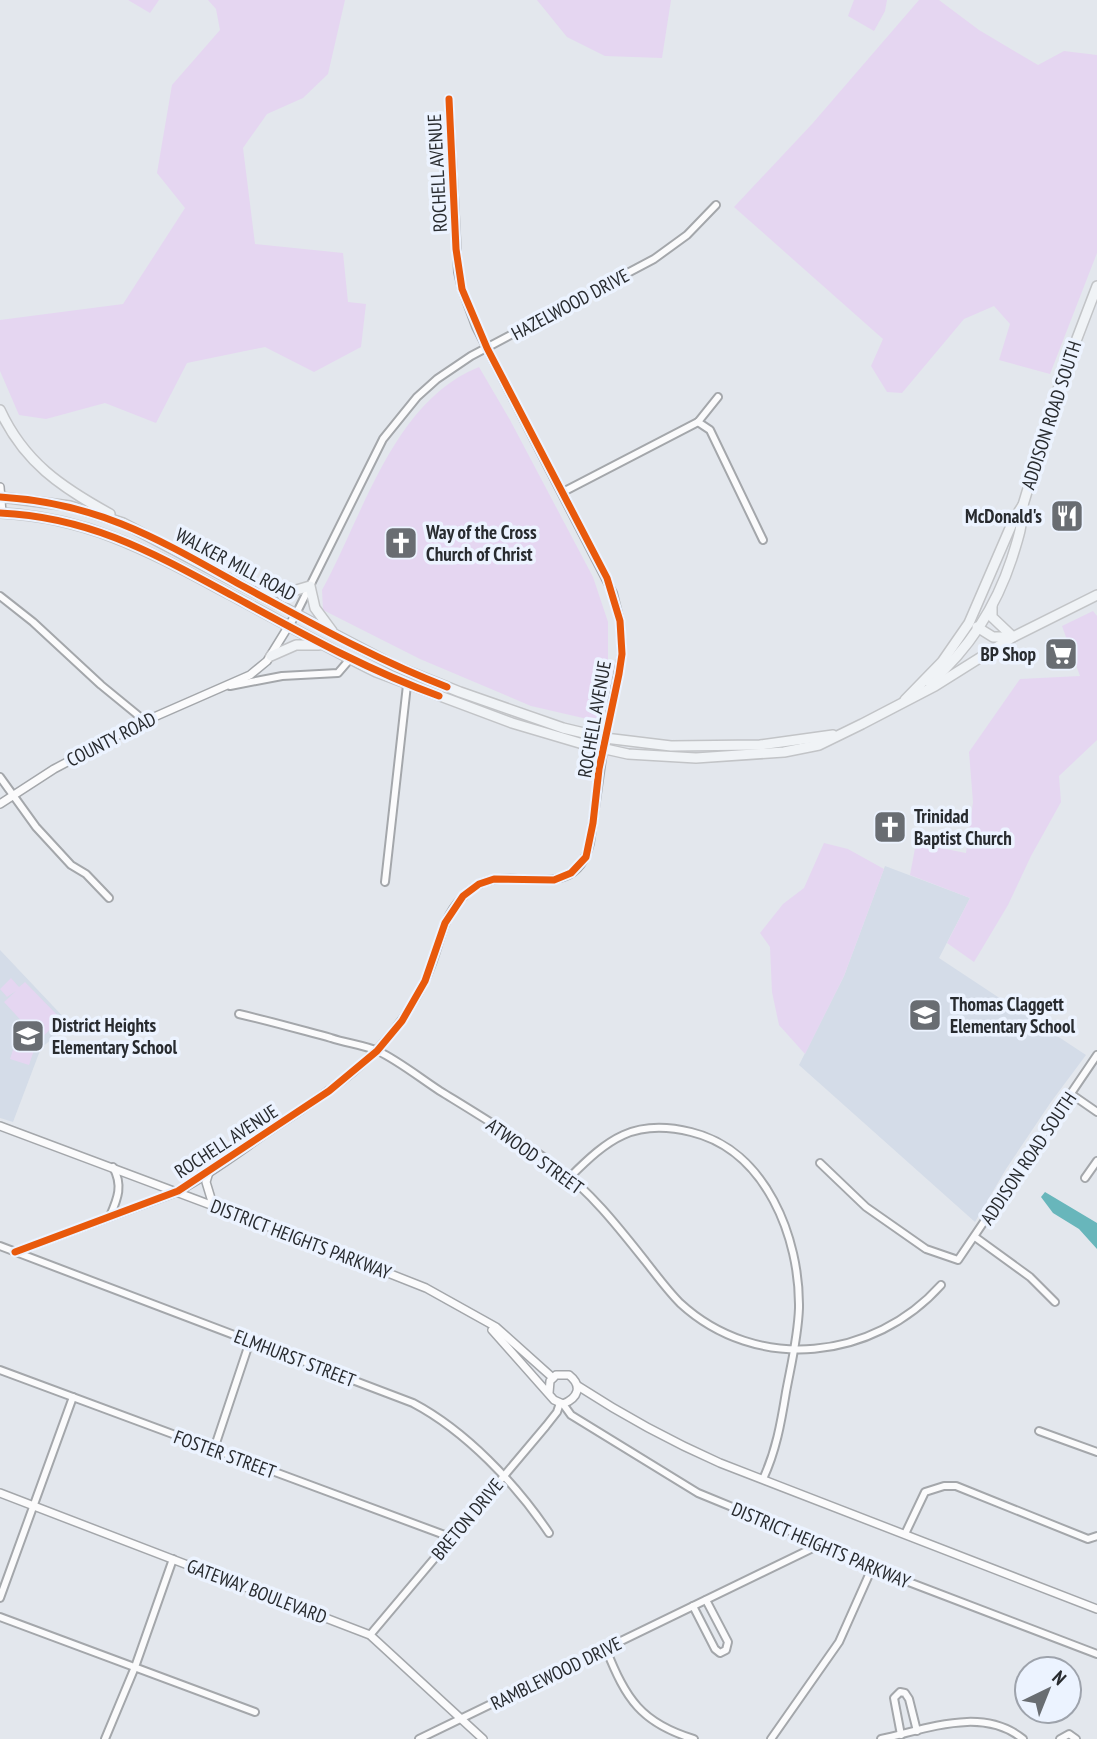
<svg xmlns="http://www.w3.org/2000/svg" width="1097" height="1739" font-family="'PT Sans Narrow',sans-serif">
<style>
.built{fill:#d4dce8}
.green{fill:#e5d6f1}
.water{fill:#68b6bb}
.lines{fill:none;stroke-linecap:round;stroke-linejoin:round}
.minor-casing{stroke:#a4a7ab;stroke-width:10}
.tertiary-casing{stroke:#a4a7ab;stroke-width:10}
.primary-casing{stroke:#c2c4c7;stroke-width:12}
.minor{stroke:#fbfbfc;stroke-width:6}
.tertiary{stroke:#fbfbfc;stroke-width:7}
.primary{stroke:#f0f3f6;stroke-width:9}
.cycleway-casing{stroke:#ecf3ff;stroke-width:11}
.cycleway{stroke:#e8590c;stroke-width:7}
.labels{text-anchor:middle;dominant-baseline:central;stroke-width:7;stroke-linejoin:round;paint-order:stroke}
.street-label{font-size:19px;fill:#282b2f;stroke:#ecf3ff}
.poi-label{font-size:19px;font-weight:bold;fill:#282b2f;stroke:#ecf3ff;text-anchor:start}
</style>
<rect width="100%" height="100%" fill="#e3e7ed"/>
<!-- built -->
<g class="built">
<path d="M885,866L970,898L939,958L1086,1055L1051,1102L1006,1169L975,1222L799,1065L844,976Z"/>
<path d="M0,950L70,1024L41,1048L13,1122L0,1118Z"/>
</g>
<!-- green -->
<g class="green">
<path d="M128,0H159L150,13Z"/>
<path d="M208,0H345L328,74L303,98L267,114L243,148L255,244L343,253L348,302L366,304L361,347L314,372L265,347L187,363L156,423L105,403L46,419L19,415L0,371V320L123,304L185,208L157,173L172,85L220,30L216,9Z"/>
<path d="M537,0H671L662,58L605,56L567,37Z"/>
<path d="M854,0H887L885,11L874,31L848,16Z"/>
<path d="M919,0H939L979,30L1038,65L1064,51L1097,55V253L1050,374L999,360L1010,324L994,306L964,319L902,393L887,392L871,366L883,339L734,207L812,124Z"/>
<path d="M479,367L510,420L593,577L608,622V671L596,721L531,706L420,659L323,610L322,590C363,516 393,401 479,367Z"/>
<path d="M1093,611L1097,616V740L1059,776L1061,802L1031,856L1008,905L974,962L947,943L970,898L910,875L916,843L966,853L973,802L969,752L1020,679L1080,676L1062,626Z"/>
<path d="M824,843L848,849L884,869L844,976L805,1054L779,1025L772,992L770,947L760,933L783,904L804,888Z"/>
<path d="M11,978L19,987L25,982L61,1019L39,1040L4,1002L16,991L7,997L0,989Z"/>
<path d="M18,1035L37,1041L29,1065L10,1059Z"/>
</g>
<!-- water -->
<path class="water" d="M1045,1192L1097,1223V1249L1079,1229L1053,1213L1041,1197Z"/>
<g class="lines">
<defs>
<g id="minor">
<path d="M449,99L458,272L462,289L476,327L613,593L620,621L622,654L605,738"/>
<path d="M698,422L710,430L763,540"/>
<path d="M563,492L698,422L718,397"/>
<path d="M0,596L33,622L101,685L145,721"/>
<path d="M296,614L383,439L417,397L437,379L471,356L654,259L687,235L716,205"/>
<path d="M230,686L282,676L338,673L350,659"/>
<path d="M0,777L36,827L71,865L86,874L109,898"/>
<path d="M385,882L407,685"/>
<path d="M239,1014C270,1021 301,1030 331,1038C346,1043 363,1045 378,1051C399,1061 420,1078 440,1091C479,1115 519,1139 556,1166C591,1192 619,1228 646,1262C657,1276 668,1291 680,1303C757,1374 874,1360 941,1285"/>
<path d="M1071,1094L1097,1112"/>
<path d="M820,1163L866,1207L926,1249L958,1260L1097,1055"/>
<path d="M570,1177C608,1139 634,1118 691,1132C766,1150 800,1238 799,1308C798,1337 791,1365 786,1392C781,1423 776,1451 763,1479"/>
<path d="M1085,1178L1097,1161"/>
<path d="M110,1216C118,1198 123,1185 113,1167"/>
<path d="M975,1237L1030,1277L1055,1302"/>
<path d="M0,1246L413,1403C466,1431 516,1484 549,1533"/>
<path d="M15,1252L177,1192"/>
<path d="M0,1370L450,1537"/>
<path d="M563,1404L571,1415L698,1493L776,1525L872,1568L1097,1654"/>
<path d="M1039,1431L1097,1452"/>
<path d="M214,1449L250,1341"/>
<path d="M905,1534L925,1492L944,1486H956L1088,1539L1097,1536"/>
<path d="M0,1598L73,1397"/>
<path d="M693,1606L715,1649L720,1653L726,1650L728,1642L706,1600"/>
<path d="M0,1617L255,1712"/>
<path d="M370,1635L546,1426L557,1412L560,1403"/>
<path d="M606,1649C626,1699 641,1723 694,1739"/>
<path d="M901,1735L894,1698L900,1692L905,1693L909,1699L917,1731"/>
<path d="M105,1739L135,1667L173,1559"/>
<path d="M419,1739L819,1545"/>
<path d="M771,1739L839,1642L872,1568"/>
<path d="M881,1739C928,1729 982,1706 1023,1739"/>
<path d="M1060,1739L1069,1734L1076,1739"/>
</g>
<g id="tertiary">
<path d="M0,487L2,513"/>
<path d="M0,804L54,769L145,721L250,675L267,661L296,614"/>
<path d="M0,1126L307,1241L426,1288L496,1327L553,1378"/>
<path d="M209,1172L206,1182L213,1205"/>
<path d="M178,1191C207,1176 235,1155 262,1136C317,1099 374,1066 409,1009C418,995 426,981 431,966C440,943 443,917 461,899C469,890 480,882 492,880C530,873 577,898 590,843L605,738"/>
<path d="M492,1330L554,1400L563,1404C578,1398 583,1386 569,1375H556L550,1381L549,1393"/>
<path d="M578,1386C624,1416 670,1441 720,1463L1097,1609"/>
<path d="M0,1493L370,1635L483,1739"/>
</g>
<g id="primary">
<path d="M0,410C24,462 61,487 110,514"/>
<path d="M0,497L70,506L123,523L395,666L460,692L563,728L605,738L671,746L760,745L833,735"/>
<path d="M0,513C90,517 152,553 229,594C278,620 326,647 376,672L512,723L583,744L628,754L696,758L784,752L819,745L862,724L935,686L1013,637L1097,595"/>
<path d="M260,593L293,591L310,586L315,608L332,631"/>
<path d="M992,606V617L1013,637"/>
<path d="M977,627L993,637H1009"/>
<path d="M271,656L296,645H319"/>
<path d="M930,683C969,649 996,607 1012,558C1018,539 1023,524 1023,505"/>
<path d="M905,700L942,662L969,623L1014,519L1023,505L1060,383L1097,286"/>
</g>
</defs>
<!-- minor casing -->
<use href="#minor" class="minor-casing"/>
<!-- tertiary casing -->
<use href="#tertiary" class="tertiary-casing"/>
<!-- primary casing -->
<use href="#primary" class="primary-casing"/>
<!-- minor -->
<use href="#minor" class="minor"/>
<!-- tertiary -->
<use href="#tertiary" class="tertiary"/>
<!-- primary -->
<use href="#primary" class="primary"/>
<defs>
<g id="cycleway">
<path d="M0,497C97,503 155,537 237,583C306,620 374,659 447,687"/>
<path d="M0,513C91,517 155,554 233,596C301,633 367,670 439,696"/>
<path d="M15,1252L178,1191L329,1091L377,1051L402,1021L425,981L445,923L463,896L479,884L494,879L554,880L571,873L586,857L593,823L599,769L619,674L622,654L620,621L607,578L487,348L462,289L456,249L449,99"/>
</g>
</defs>
<!-- cycleway casing -->
<use href="#cycleway" class="cycleway-casing"/>
<!-- cycleway -->
<use href="#cycleway" class="cycleway"/>
</g>
<!-- icons -->
<defs>
<symbol id="restaurant-square" viewBox="-11 -11 22 22"><rect x="-9" y="-9" width="18" height="18" rx="4" fill="#696d72" stroke="#ecf3ff"/><path d="M-5-6h1v4h1v-4h1v4h1v-4h1v5L-1.5 .5V6h-2V.5L-5-1ZM5-6V6H3V1.5H1.5Q1.5-4 5-6Z" fill="#fff"/></symbol>
<symbol id="church-square" viewBox="-11 -11 22 22"><rect x="-9" y="-9" width="18" height="18" rx="4" fill="#696d72" stroke="#ecf3ff"/><path d="M-1.2-6h2.4v3.5h3.3v2.4h-3.3V6h-2.4V-.1h-3.3v-2.4h3.3Z" fill="#fff"/></symbol>
<symbol id="supermarket-square" viewBox="-11 -11 22 22"><rect x="-9" y="-9" width="18" height="18" rx="4" fill="#696d72" stroke="#ecf3ff"/><path d="M-6-5.5h2.5l.6 2H6L4.5 2H-2.5L-4.4-4H-6ZM-1.5 3.2a1.3 1.3 0 1 0 .1 0ZM3 3.2a1.3 1.3 0 1 0 .1 0Z" fill="#fff"/></symbol>
<symbol id="school-square" viewBox="-11 -11 22 22"><rect x="-9" y="-9" width="18" height="18" rx="4" fill="#696d72" stroke="#ecf3ff"/><path d="M0-5L7-2L0 1L-7-2ZM-4 1L0 2.5L4 1V4Q0 6-4 4Z" fill="#fff"/></symbol>
</defs>
<g fill-rule="evenodd">
<use href="#restaurant-square" x="1048" y="497" width="38" height="38"/>
<use href="#church-square" x="382" y="524" width="38" height="38"/>
<use href="#supermarket-square" x="1042" y="635" width="38" height="38"/>
<use href="#church-square" x="871" y="808" width="38" height="38"/>
<use href="#school-square" x="906" y="996" width="38" height="38"/>
<use href="#school-square" x="9" y="1017" width="38" height="38"/>
</g>
<g class="labels">
<!-- street labels -->
<g class="street-label">
<text transform="translate(437 173) rotate(-93)">ROCHELL AVENUE</text>
<text transform="translate(570 304) rotate(-28)">HAZELWOOD DRIVE</text>
<text transform="translate(1051 415) rotate(-72)">ADDISON ROAD SOUTH</text>
<text transform="translate(236 564) rotate(28)">WALKER MILL ROAD</text>
<text transform="translate(594 719) rotate(-80)">ROCHELL AVENUE</text>
<text transform="translate(111 739) rotate(-27)">COUNTY ROAD</text>
<text transform="translate(226 1141) rotate(-33)">ROCHELL AVENUE</text>
<text transform="translate(535 1156) rotate(36)">ATWOOD STREET</text>
<text transform="translate(1028 1158) rotate(-56)">ADDISON ROAD SOUTH</text>
<text transform="translate(301 1239) rotate(21)">DISTRICT HEIGHTS PARKWAY</text>
<text transform="translate(295 1358) rotate(21)">ELMHURST STREET</text>
<text transform="translate(225 1454) rotate(20)">FOSTER STREET</text>
<text transform="translate(467 1519) rotate(-50)">BRETON DRIVE</text>
<text transform="translate(821 1545) rotate(23)">DISTRICT HEIGHTS PARKWAY</text>
<text transform="translate(257 1591) rotate(21)">GATEWAY BOULEVARD</text>
<text transform="translate(556 1673) rotate(-26)">RAMBLEWOOD DRIVE</text>
</g>
<!-- poi labels -->
<g class="poi-label">
<text x="1042" y="516" text-anchor="end">McDonald's</text>
<text x="426" y="532">Way of the Cross<tspan x="426" dy="22">Church of Christ</tspan></text>
<text x="1036" y="654" text-anchor="end">BP Shop</text>
<text x="914" y="816">Trinidad<tspan x="914" dy="22">Baptist Church</tspan></text>
<text x="950" y="1004">Thomas Claggett<tspan x="950" dy="22">Elementary School</tspan></text>
<text x="52" y="1025">District Heights<tspan x="52" dy="22">Elementary School</tspan></text>
</g>
</g>
<!-- north arrow -->
<g transform="translate(1048 1690) rotate(43)"><circle r="33" fill="#ecf3ff" stroke="#9ea3ac" stroke-width="2"/>
<path d="M0-5L12 26L0 18L-12 26Z" fill="#696d72"/>
<text y="-10" font-size="19" font-weight="bold" text-anchor="middle" fill="#282b2f">N</text>
</g>
</svg>
